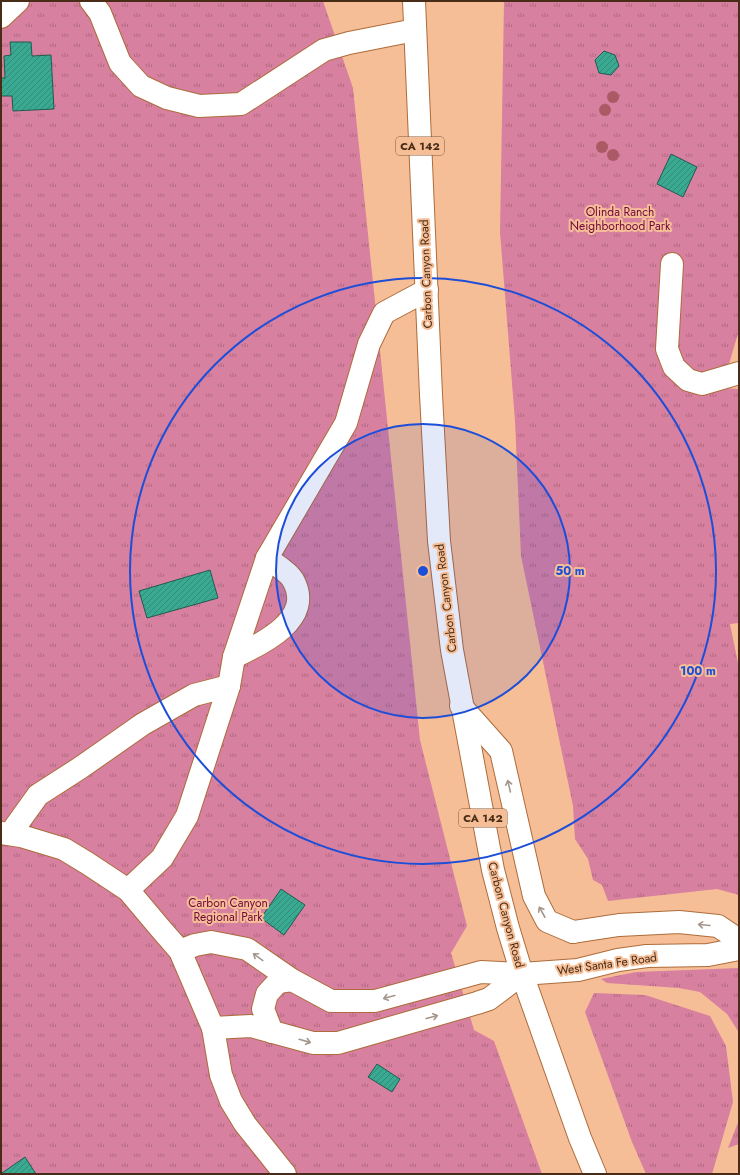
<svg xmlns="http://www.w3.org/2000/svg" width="740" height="1175" font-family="Jost,sans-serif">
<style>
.grass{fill:url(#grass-tufts)}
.building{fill:url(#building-hatch);stroke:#215b4e}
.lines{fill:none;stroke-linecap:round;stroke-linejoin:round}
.minor-casing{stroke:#ad6c3a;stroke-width:24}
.major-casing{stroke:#ad6c3a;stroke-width:24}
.minor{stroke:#fff;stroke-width:22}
.major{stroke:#fff;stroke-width:22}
.tree{fill:#ac5966}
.oneway{stroke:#a4968b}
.ring{fill:none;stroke:#1d4ed8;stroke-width:2}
.labels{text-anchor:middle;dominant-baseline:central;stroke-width:4;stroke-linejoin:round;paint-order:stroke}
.shield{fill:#f6be96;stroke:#7c583d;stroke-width:1}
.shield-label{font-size:11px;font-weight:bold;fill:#482c17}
.park-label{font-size:12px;fill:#6f063e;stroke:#f6be96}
.street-label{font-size:12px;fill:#482c17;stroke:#f6be96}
.centre{fill:#1d4ed8;stroke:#f6be96;stroke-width:2}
.ring-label{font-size:12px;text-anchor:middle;font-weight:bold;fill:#1d4ed8;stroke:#f6be96;stroke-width:4;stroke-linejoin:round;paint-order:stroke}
</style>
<defs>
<pattern id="grass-tufts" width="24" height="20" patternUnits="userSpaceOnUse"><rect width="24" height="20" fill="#d780a0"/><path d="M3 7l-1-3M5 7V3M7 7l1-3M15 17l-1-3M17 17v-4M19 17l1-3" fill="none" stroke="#b06981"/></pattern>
<pattern id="building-hatch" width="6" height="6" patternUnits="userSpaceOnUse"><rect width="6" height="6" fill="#3aa992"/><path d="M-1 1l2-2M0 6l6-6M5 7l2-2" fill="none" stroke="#338a76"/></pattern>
</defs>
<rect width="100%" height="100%" fill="#f6be96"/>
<!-- grass -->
<g class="grass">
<path d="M1,1H323L353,88L420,740L467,926L451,953L474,1030L494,1041L542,1174H1Z"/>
<path d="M504,1H739V330L722,388L739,389V623L730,624L739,668V895L717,889L608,901L602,885L593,880L588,859L575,839L573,806L521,556L515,421L500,232Z"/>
<path d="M739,968V1041L738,1031L727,1014L700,992L679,988L607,983L601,979L636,972Z"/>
<path d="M594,993L645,995L710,1016L726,1046L733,1102L712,1174H646L632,1142L585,1012Z"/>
<path d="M739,1120V1144L728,1148Z"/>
</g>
<!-- building -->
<g class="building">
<path d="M10,42H31L32,56L51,55L54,109L13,111L12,96H1V78H5L4,56L11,55Z"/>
<path d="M604,51L615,55L619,66L611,75L599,73L595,60Z"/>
<path d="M671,154L697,167L683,197L657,184Z"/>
<path d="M210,570L218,598L147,618L139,591Z"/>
<path d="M281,889L305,905L284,935L261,918Z"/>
<path d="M377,1064L400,1079L392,1092L368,1077Z"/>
<path d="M25,1157L36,1174H3L2,1173Z"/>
</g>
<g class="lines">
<defs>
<g id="minor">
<path d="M91,1L100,13L120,63L141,86L167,98L199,106L241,104L324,50L349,43L415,30"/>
<path d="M1,17L18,1"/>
<path d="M672,264L667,349L674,367L688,380L702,384L739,373"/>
<path d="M234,657C262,644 315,619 293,580C288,571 274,564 267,558"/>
<path d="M1,833L21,836L64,849L87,863L128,890L160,928L180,951L213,1028L221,1075L231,1101L245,1124L285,1174"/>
<path d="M10,834L38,795L80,768L143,724L194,695L229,686"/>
<path d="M128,890L162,858L187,816L229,686L234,657L267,558L346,423L369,344L384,313L427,290"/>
<path d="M573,932L619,925L679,922L718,926L739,940"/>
<path d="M180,951L195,945L211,942L247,949L292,980L331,1001H375L481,972L522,974L578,970L618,960L647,956L708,955L739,949"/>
<path d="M213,1028L251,1026L313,1043H338L477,1003L489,999L522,974"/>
<path d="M272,1032L263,1009L267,994L278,982L292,980"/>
</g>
<g id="major">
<path d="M414,1L431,395L439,541L452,650L493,870L508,928L522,974L580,1138L595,1174"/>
<path d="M461,706L501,751L534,896L547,921L573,932"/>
</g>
</defs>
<!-- minor casing -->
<use href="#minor" class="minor-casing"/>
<!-- major casing -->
<use href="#major" class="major-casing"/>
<!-- minor -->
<use href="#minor" class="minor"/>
<!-- major -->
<use href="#major" class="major"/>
</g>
<!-- trees -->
<g class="tree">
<circle cx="613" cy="97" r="6"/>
<circle cx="605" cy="110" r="6"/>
<circle cx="602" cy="147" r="6"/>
<circle cx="613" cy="155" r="6"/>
</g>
<!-- one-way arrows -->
<defs><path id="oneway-shaft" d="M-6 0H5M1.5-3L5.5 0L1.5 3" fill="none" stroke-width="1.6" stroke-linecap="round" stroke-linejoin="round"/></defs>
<g class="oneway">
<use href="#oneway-shaft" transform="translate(509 786) rotate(-103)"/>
<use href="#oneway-shaft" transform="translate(542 912) rotate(-119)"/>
<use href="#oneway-shaft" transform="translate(704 925) rotate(-175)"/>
<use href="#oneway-shaft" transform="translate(258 957) rotate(-144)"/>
<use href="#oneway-shaft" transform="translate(389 997) rotate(165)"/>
<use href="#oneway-shaft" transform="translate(432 1017) rotate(-15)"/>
<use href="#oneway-shaft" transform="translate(305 1041) rotate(16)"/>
</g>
<!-- distance rings -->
<circle cx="423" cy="571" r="147" fill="#1d4ed8" fill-opacity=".12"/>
<g class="ring">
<circle cx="423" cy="571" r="147"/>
<circle cx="423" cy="571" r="293"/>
</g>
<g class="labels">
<!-- shield labels -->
<g class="shield">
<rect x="396" y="137" width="48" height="18" rx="3"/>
<rect x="459" y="809" width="48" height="18" rx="3"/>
</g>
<g class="shield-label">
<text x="420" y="146">CA 142</text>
<text x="483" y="818">CA 142</text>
</g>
<!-- park labels -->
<g class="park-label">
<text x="620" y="212">Olinda Ranch<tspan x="620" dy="14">Neighborhood Park</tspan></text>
<text x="228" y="903">Carbon Canyon<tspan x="228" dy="14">Regional Park</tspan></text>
</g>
<!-- street labels -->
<g class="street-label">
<text transform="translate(426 274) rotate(-92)">Carbon Canyon Road</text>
<text transform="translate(446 598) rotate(-97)">Carbon Canyon Road</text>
<text transform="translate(506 915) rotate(75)">Carbon Canyon Road</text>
<text transform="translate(607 964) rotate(-8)">West Santa Fe Road</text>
</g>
</g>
<circle cx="423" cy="571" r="6" class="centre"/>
<g class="ring-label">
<text x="570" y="575">50 m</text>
<text x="698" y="675">100 m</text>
</g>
<!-- border -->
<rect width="740" height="1175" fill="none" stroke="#482c17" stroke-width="4"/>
</svg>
